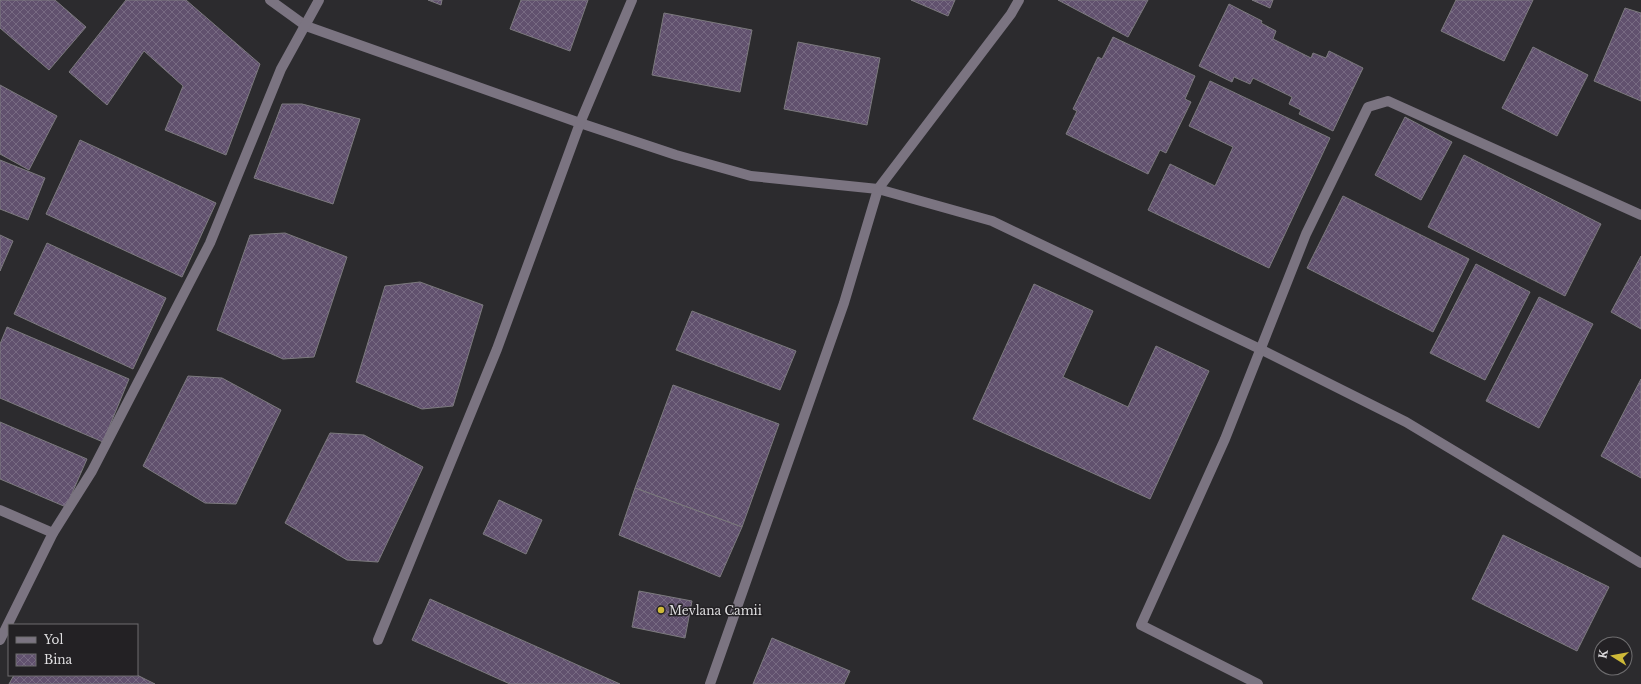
<svg xmlns="http://www.w3.org/2000/svg" width="1641" height="684" font-family="'Libre Baskerville',serif">
<style>
.building{fill:url(#building-cross-hatch);stroke:#7c7a7e}
.lines{fill:none;stroke-linecap:round;stroke-linejoin:round}
.minor{stroke:#7b7481;stroke-width:10}
.poi-dot{fill:#ceb938;stroke:#232124;stroke-width:1.5}
.labels{text-anchor:middle;dominant-baseline:central;stroke-width:3;stroke-linejoin:round;paint-order:stroke}
.poi-label{font-size:12px;fill:#dfdee0;stroke:#232124;text-anchor:start}
</style>
<defs>
<pattern id="building-cross-hatch" width="8" height="8" patternUnits="userSpaceOnUse"><rect width="8" height="8" fill="#61516e"/><path d="M0 0l8 8M0 8l8-8" fill="none" stroke="#776a82"/></pattern>
</defs>
<rect width="100%" height="100%" fill="#2c2b2e"/>
<!-- building -->
<g class="building">
<path d="M0,0H55L86,27L49,70L0,28Z"/>
<path d="M126,0H186L260,64L226,155L165,130L183,86L144,51L107,105L69,72Z"/>
<path d="M428,0H442L441,5Z"/>
<path d="M521,0H588L570,51L510,29Z"/>
<path d="M911,0H955L948,16Z"/>
<path d="M1058,0H1148L1128,37Z"/>
<path d="M1252,0H1273L1270,8Z"/>
<path d="M1456,0H1533L1504,61L1441,31Z"/>
<path d="M1229,4L1262,21L1261,23L1276,31L1273,39L1311,58L1313,53L1326,58L1329,51L1363,68L1333,131L1299,114L1301,110L1289,104L1292,97L1253,78L1250,84L1234,77L1232,82L1199,66Z"/>
<path d="M1625,8L1641,13V101L1594,81Z"/>
<path d="M664,13L752,30L740,92L652,75Z"/>
<path d="M1113,37L1195,76L1185,99L1191,102L1166,153L1160,150L1148,174L1066,134L1077,111L1073,109L1098,57L1102,59Z"/>
<path d="M798,42L880,58L867,125L784,109Z"/>
<path d="M1533,47L1588,75L1557,136L1502,108Z"/>
<path d="M1210,81L1330,138L1269,268L1148,210L1170,164L1215,186L1233,147L1189,126Z"/>
<path d="M0,85L57,116L29,170L0,154Z"/>
<path d="M282,104H302L360,119L333,204L254,178Z"/>
<path d="M1405,117L1452,142L1421,200L1375,175Z"/>
<path d="M80,140L216,203L182,277L46,214Z"/>
<path d="M1464,155L1601,224L1565,296L1428,227Z"/>
<path d="M0,160L45,178L28,220L0,209Z"/>
<path d="M1343,196L1469,259L1433,332L1307,268Z"/>
<path d="M285,233L347,257L314,357L283,359L217,330L250,235Z"/>
<path d="M0,235L13,241L0,271Z"/>
<path d="M47,243L166,298L133,369L14,314Z"/>
<path d="M1641,256V329L1611,312Z"/>
<path d="M1476,264L1530,292L1485,380L1430,353Z"/>
<path d="M420,282L483,305L453,406L422,409L356,382L385,286Z"/>
<path d="M1034,284L1093,311L1063,377L1128,407L1156,346L1209,371L1150,499L973,419Z"/>
<path d="M1539,297L1593,324L1539,428L1486,401Z"/>
<path d="M692,311L796,351L780,390L676,350Z"/>
<path d="M7,327L129,379L103,442L0,398V344Z"/>
<path d="M188,376L222,378L281,410L236,504L205,503L143,466Z"/>
<path d="M1641,379V478L1601,456Z"/>
<path d="M673,385L779,424L742,527L635,488Z"/>
<path d="M0,422L87,459L66,507L0,479Z"/>
<path d="M330,433L364,435L423,467L378,562L347,560L285,523Z"/>
<path d="M635,488L742,527L720,577L619,535Z"/>
<path d="M499,500L542,520L526,554L483,534Z"/>
<path d="M1503,535L1609,587L1577,651L1472,599Z"/>
<path d="M639,591L692,601L685,638L632,627Z"/>
<path d="M430,599L620,684H510L412,640Z"/>
<path d="M772,638L850,671L844,684H753Z"/>
<path d="M14,675H137L155,684H9Z"/>
</g>
<g class="lines">
<!-- minor -->
<g class="minor">
<path d="M270,0L306,26L580,123L676,155L751,176L878,189L992,221L1260,349L1406,422L1641,563"/>
<path d="M0,510L53,533"/>
<path d="M0,640L53,533L92,471L210,243L281,69L319,0"/>
<path d="M378,640L497,349L580,123L632,0"/>
<path d="M710,684L844,303L878,189L1011,14L1019,0"/>
<path d="M1258,684L1141,625L1225,439L1306,234L1368,107L1388,101L1641,215"/>
</g>
</g>
<!-- markers -->
<circle class="poi-dot" cx="661" cy="610" r="4"/>
<g class="labels">
<!-- poi labels -->
<g class="poi-label">
<text x="669" y="610">Mevlana Camii</text>
</g>
</g>
<!-- legend -->
<rect x="8" y="624" width="130" height="52" fill="#232124" stroke="#6e6d6f"/>
<rect x="16" y="637" width="20" height="6" fill="#7b7481" stroke="#6e6d6f"/>
<text x="44" y="644" font-size="12" fill="#dfdee0">Yol</text>
<rect x="16" y="654" width="20" height="12" fill="url(#building-cross-hatch)" stroke="#6e6d6f"/>
<text x="44" y="664" font-size="12" fill="#dfdee0">Bina</text>
<!-- north arrow -->
<g transform="translate(1613 656) rotate(281)"><circle r="19" fill="#232124" stroke="#6e6d6f"/>
<path d="M0-3L7 15L0 10L-7 15Z" fill="#ceb938"/>
<text y="-6" font-size="11" font-weight="bold" text-anchor="middle" fill="#dfdee0">K</text>
</g>
</svg>
